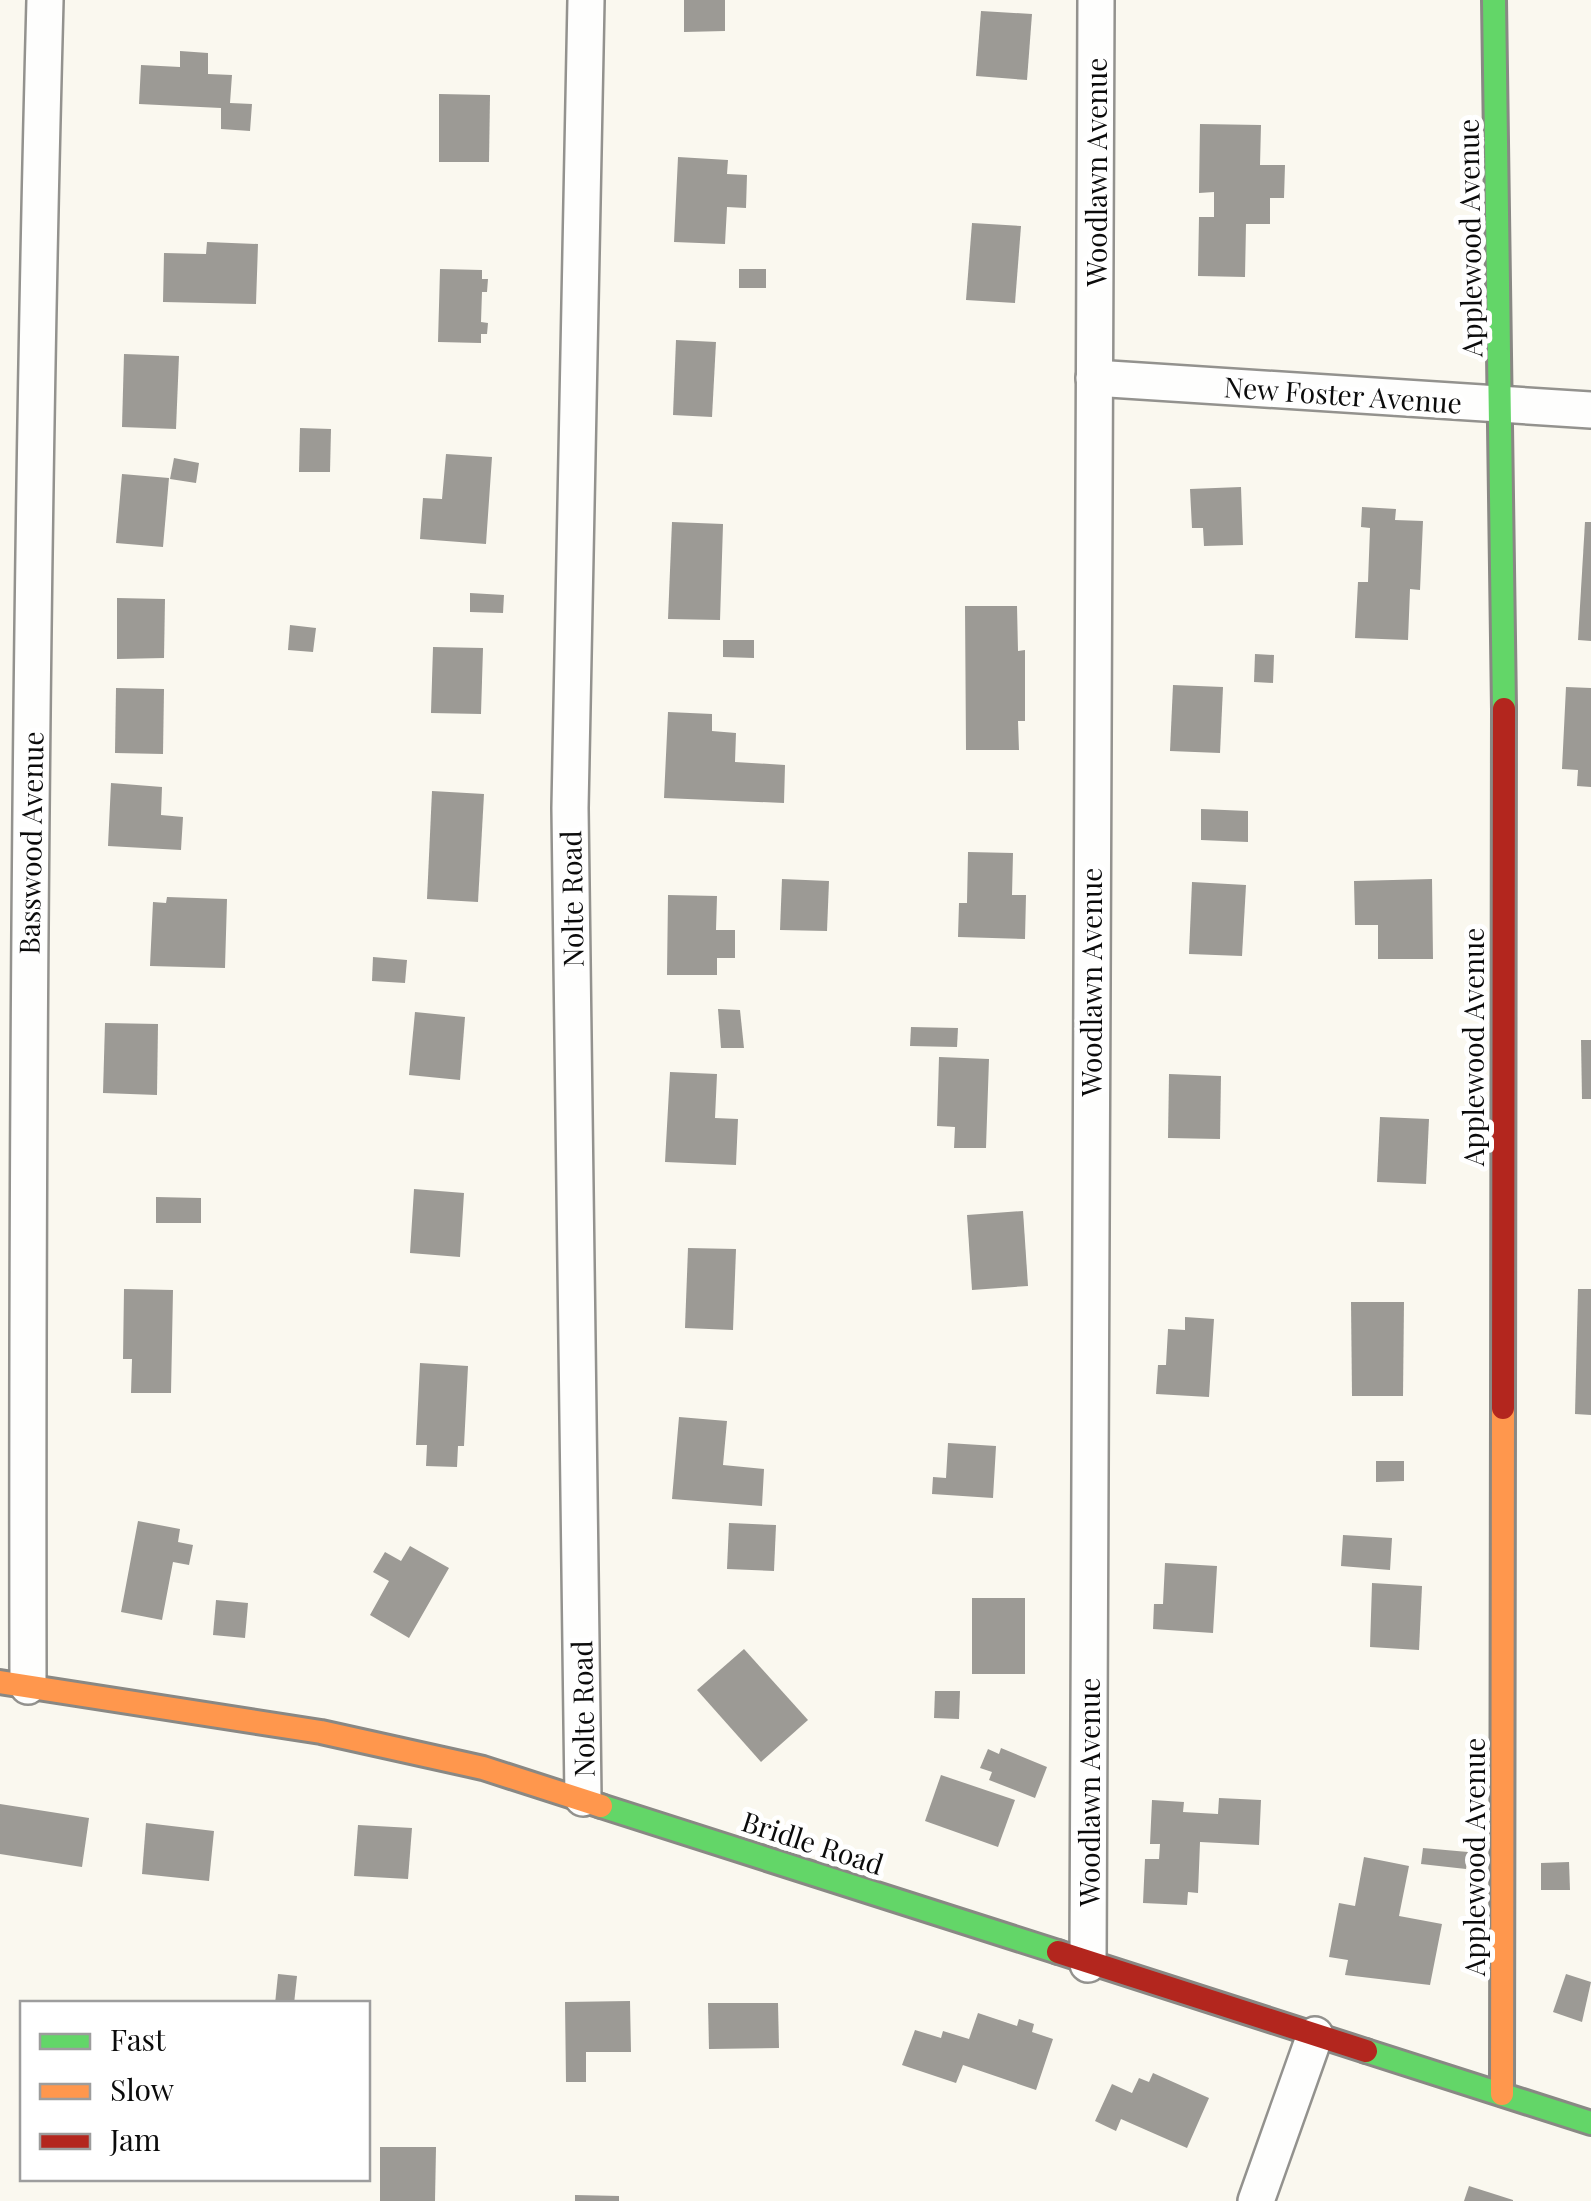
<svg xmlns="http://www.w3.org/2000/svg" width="1591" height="2201" font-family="'Playfair Display',serif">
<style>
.building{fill:#9c9a95}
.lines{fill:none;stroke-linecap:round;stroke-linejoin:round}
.street-casing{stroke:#93928e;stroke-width:40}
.fast-casing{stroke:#898884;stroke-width:28}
.slow-casing{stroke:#898884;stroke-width:28}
.jam-casing{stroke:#898884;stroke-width:28}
.street{stroke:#fefefd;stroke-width:35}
.fast{stroke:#63d668;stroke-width:22}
.slow{stroke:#ff974d;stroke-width:22}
.jam{stroke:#b3261e;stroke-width:22}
.labels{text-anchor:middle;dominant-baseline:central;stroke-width:10;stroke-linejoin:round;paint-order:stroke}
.street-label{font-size:28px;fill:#0b0b0b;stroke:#fff}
</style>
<rect width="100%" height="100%" fill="#faf8ef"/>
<!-- building -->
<g class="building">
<path d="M684,0H725V31L684,32Z"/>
<path d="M981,11L1032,14L1027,80L976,76Z"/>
<path d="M180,51L208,53V74L232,75L230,103L252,104L250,131L221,129V108L139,104L141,65L180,67Z"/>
<path d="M439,94L490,95L489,162H439Z"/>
<path d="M1200,124L1261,125L1260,165H1285L1284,198H1270V224H1246L1245,277L1198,276L1199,217H1214V192L1199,193Z"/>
<path d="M678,157L728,160L727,174L747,175L746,208L727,207L725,244L674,242Z"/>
<path d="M972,223L1021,226L1015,303L966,300Z"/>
<path d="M207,242L258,244L256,304L163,302L164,253L206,254Z"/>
<path d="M440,269L482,270V279H488L487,292H482L481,322L488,323L487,334H481V343L438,342Z"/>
<rect x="739" y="269" width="27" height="19"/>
<path d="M676,340L716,342L712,417L673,415Z"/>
<path d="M124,354L179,356L176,429L122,427Z"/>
<path d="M300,428L331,429L330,472H299Z"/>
<path d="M446,454L492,457L486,544L420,539L423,498L442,499Z"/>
<path d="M174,458L199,463L196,483L170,479Z"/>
<path d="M122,474L169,478L163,547L116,543Z"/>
<path d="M1241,487L1243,545L1204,546L1203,528H1192L1190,489Z"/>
<path d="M1362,507L1396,509L1395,520L1423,521L1420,590L1410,589L1408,640L1355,638L1358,582H1368L1370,528L1361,527Z"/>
<path d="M672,522L723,524L720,620L668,619Z"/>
<path d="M1585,522H1591V641L1578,640Z"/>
<path d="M470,593L504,595L503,613L470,612Z"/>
<path d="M117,598L165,599L164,658L117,659Z"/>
<path d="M965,606H1017L1018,651L1025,650V721H1018L1019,750H966Z"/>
<path d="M290,625L316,628L313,652L288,650Z"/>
<path d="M723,640H754V658L723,657Z"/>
<path d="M433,647L483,648L481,714L431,713Z"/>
<path d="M1255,654L1274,655L1273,683L1254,682Z"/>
<path d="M1173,685L1223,687L1220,753L1170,751Z"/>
<path d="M1566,687L1591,688V787L1577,786L1578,770L1562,769Z"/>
<path d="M116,688L164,689L163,754L115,753Z"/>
<path d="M668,712L712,714V731L736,733L735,762L785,765L784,803L664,798Z"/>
<path d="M111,783L162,787L161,815L183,817L181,850L108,846Z"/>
<path d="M432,791L484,794L478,902L427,899Z"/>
<path d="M1201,809L1248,811V842L1201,840Z"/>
<path d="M968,852L1013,853L1012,895H1026L1025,939L958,937L959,903H967Z"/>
<path d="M782,879L829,881L827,931L780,930Z"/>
<path d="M1432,879L1433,959H1378V925H1355L1354,881Z"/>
<path d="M1192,882L1246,885L1242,956L1189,954Z"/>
<path d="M668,895L717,896L716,930H735V958H717V975H667Z"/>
<path d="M167,897L227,899L225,968L150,966L153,902L166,903Z"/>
<path d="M373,957L407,960L405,983L372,981Z"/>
<path d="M718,1009L740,1010L744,1048H721Z"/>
<path d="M415,1012L465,1017L460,1080L409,1075Z"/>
<path d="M105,1023L158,1024L157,1095L103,1093Z"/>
<path d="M911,1027L958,1028L957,1047L910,1046Z"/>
<path d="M1581,1040H1591V1099H1582Z"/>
<path d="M939,1057L989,1059L986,1148H954L955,1127L937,1126Z"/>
<path d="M670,1072L717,1074L715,1118L738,1119L736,1165L665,1162Z"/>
<path d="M1169,1074L1221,1076L1220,1139L1168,1138Z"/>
<path d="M1380,1117L1429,1119L1426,1184L1377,1182Z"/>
<path d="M414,1189L464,1193L460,1257L410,1253Z"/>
<path d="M156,1197L201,1198V1223H156Z"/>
<path d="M1023,1211L1028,1286L972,1290L967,1215Z"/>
<path d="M688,1248L736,1249L733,1330L685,1328Z"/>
<path d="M124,1289L173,1290L171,1393H131L132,1359H123Z"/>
<path d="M1578,1289H1591V1415L1575,1414Z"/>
<path d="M1351,1302H1404L1403,1396H1352Z"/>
<path d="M1185,1317L1214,1319L1209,1397L1156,1394L1158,1365H1166L1168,1329L1185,1330Z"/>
<path d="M420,1363L468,1366L464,1446H458L457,1467L426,1466L427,1445H416Z"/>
<path d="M679,1417L727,1421L723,1465L764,1469L762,1506L672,1499Z"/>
<path d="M948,1443L996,1446L993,1498L932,1494L933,1477L946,1478Z"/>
<path d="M1376,1461H1404V1481L1376,1482Z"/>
<path d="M138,1521L180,1529L178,1542L193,1545L189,1565L173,1562L162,1620L121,1612Z"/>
<path d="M729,1523L776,1525L774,1571L727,1569Z"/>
<path d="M1343,1535L1392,1538L1390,1570L1341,1566Z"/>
<path d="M410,1546L449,1568L409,1638L370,1615L389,1581L373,1572L385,1552L401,1561Z"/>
<path d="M1165,1563L1217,1566L1213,1633L1153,1629L1154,1604H1163Z"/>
<path d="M1372,1583L1422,1586L1419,1650L1370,1647Z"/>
<rect x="972" y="1598" width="53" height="76"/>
<path d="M216,1600L248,1603L245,1638L213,1635Z"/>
<path d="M744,1649L808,1720L761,1762L697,1690Z"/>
<path d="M935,1691H960L959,1719L934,1718Z"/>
<path d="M1001,1748L1047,1767L1035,1798L989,1780L992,1772L980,1768L988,1749L999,1754Z"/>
<path d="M941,1775L1015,1800L998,1847L925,1821Z"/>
<path d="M1219,1798L1261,1800L1259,1845L1200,1842L1198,1893L1188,1892L1187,1905L1143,1903L1145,1859H1159L1160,1844H1150L1152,1800L1184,1802L1183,1812L1218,1814Z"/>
<path d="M0,1804L89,1818L82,1867L0,1854Z"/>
<path d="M146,1823L214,1831L209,1881L142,1874Z"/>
<path d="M358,1825L412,1828L408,1879L354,1876Z"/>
<path d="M1423,1848L1468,1852L1466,1869L1421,1864Z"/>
<path d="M1364,1857L1409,1866L1399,1916L1442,1924L1430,1985L1345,1975L1348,1960L1329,1957L1339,1903L1355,1906Z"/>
<path d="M1569,1862L1570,1890H1541V1863Z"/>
<path d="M278,1974L297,1976L294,2004H275Z"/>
<path d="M1566,1974L1591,1982L1582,2022L1553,2012Z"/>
<path d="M630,2001L631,2052H586V2082H566L565,2002Z"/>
<path d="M708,2003H778L779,2048L709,2049Z"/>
<path d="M978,2013L1017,2026L1019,2019L1034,2024L1032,2032L1053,2039L1036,2090L963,2065L956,2083L902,2065L915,2030L941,2038L943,2031L969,2039Z"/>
<path d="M1153,2073L1209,2098L1187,2148L1121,2119L1116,2131L1095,2121L1112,2084L1132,2093L1139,2078L1149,2082Z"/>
<path d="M380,2147H436L435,2201H380Z"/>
<path d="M1469,2186L1513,2200V2201H1464Z"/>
<path d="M575,2195L619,2196V2201H575Z"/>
</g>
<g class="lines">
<defs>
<g id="street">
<path d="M1094,378L1591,410"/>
<path d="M28,1686C27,1124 30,562 45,0"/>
<path d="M583,1798L570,808L586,0"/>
<path d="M1088,1964L1096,0"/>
<path d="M1256,2201L1315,2035"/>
</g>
<g id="fast">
<path d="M1494,0L1504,709"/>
<path d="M601,1806L1058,1952"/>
<path d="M1366,2051L1591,2123"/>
</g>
<g id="slow">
<path d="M0,1682L321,1732L483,1768L601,1806"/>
<path d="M1502,2094L1503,1408"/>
</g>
<g id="jam">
<path d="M1503,1408L1504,709"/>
<path d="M1058,1952L1366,2051"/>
</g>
</defs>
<!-- street casing -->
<use href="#street" class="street-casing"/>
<!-- fast casing -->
<use href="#fast" class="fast-casing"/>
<!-- slow casing -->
<use href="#slow" class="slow-casing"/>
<!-- jam casing -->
<use href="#jam" class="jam-casing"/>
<!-- street -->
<use href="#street" class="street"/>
<!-- fast -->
<use href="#fast" class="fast"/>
<!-- slow -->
<use href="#slow" class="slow"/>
<!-- jam -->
<use href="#jam" class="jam"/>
</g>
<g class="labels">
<!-- street labels -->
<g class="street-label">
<text transform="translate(1095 172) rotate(-90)">Woodlawn Avenue</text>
<text transform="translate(1469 238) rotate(-91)">Applewood Avenue</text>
<text transform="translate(1343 394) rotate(4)">New Foster Avenue</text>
<text transform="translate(30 843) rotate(-89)">Basswood Avenue</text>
<text transform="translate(571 899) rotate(-91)">Nolte Road</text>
<text transform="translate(1090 982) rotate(-90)">Woodlawn Avenue</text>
<text transform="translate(1472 1047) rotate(-90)">Applewood Avenue</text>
<text transform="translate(582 1709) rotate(-91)">Nolte Road</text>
<text transform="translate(1088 1792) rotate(-90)">Woodlawn Avenue</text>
<text transform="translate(813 1842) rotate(18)">Bridle Road</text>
<text transform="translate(1473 1857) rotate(-90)">Applewood Avenue</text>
</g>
</g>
<!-- legend -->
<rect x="20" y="2001" width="350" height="180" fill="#ffffff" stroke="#9d9d9d" stroke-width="2.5"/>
<rect x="40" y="2034" width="50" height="15" fill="#63d668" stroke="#9d9d9d" stroke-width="2.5"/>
<text x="110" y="2051" font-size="30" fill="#0b0b0b">Fast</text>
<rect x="40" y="2084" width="50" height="15" fill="#ff974d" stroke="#9d9d9d" stroke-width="2.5"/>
<text x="110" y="2101" font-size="30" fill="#0b0b0b">Slow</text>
<rect x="40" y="2134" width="50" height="15" fill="#b3261e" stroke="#9d9d9d" stroke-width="2.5"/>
<text x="110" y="2151" font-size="30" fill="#0b0b0b">Jam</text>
</svg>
